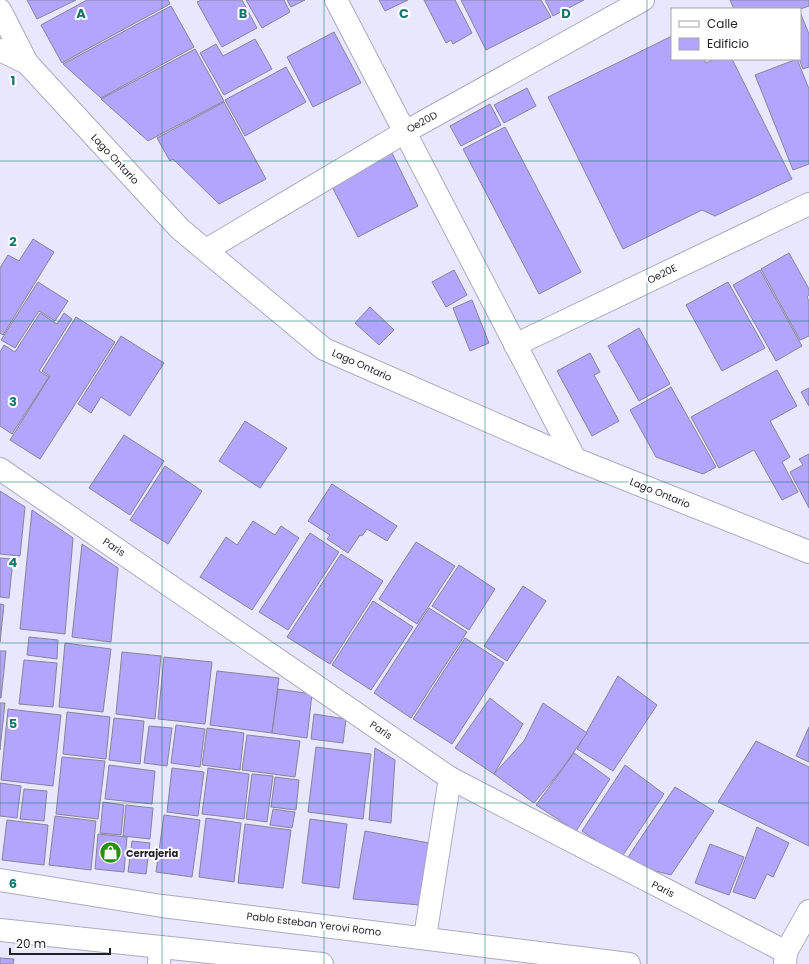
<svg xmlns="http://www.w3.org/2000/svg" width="809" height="964" font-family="Poppins,sans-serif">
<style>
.building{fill:#b3a4fe;stroke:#868498}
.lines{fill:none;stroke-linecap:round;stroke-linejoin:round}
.minor-casing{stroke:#acaabf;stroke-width:24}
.secondary-casing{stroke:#acaabf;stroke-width:24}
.minor{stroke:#fff;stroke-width:22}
.secondary{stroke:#fff;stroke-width:22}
.grid{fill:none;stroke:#0f766e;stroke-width:1;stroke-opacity:0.55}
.labels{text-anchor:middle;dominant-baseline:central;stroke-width:4;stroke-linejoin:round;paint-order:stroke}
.street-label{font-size:10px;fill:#201f27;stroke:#fff}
.poi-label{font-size:10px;font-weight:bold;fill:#201f27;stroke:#fff;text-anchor:start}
.grid-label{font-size:13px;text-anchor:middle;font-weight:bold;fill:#0f766e;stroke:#fff;stroke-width:4;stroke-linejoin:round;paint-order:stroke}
</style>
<rect width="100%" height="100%" fill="#e9e7fe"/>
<!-- building -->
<g class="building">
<path d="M27,0H76L37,19Z"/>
<path d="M87,0H168L170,4L62,63L41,25Z"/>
<path d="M201,0H242L257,28L222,47L197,2Z"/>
<path d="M246,0H284L290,12L262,28Z"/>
<path d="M287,0H305L291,7Z"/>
<path d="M379,0H408L385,11Z"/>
<path d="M424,0H455L472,33L453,44L451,40L446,43Z"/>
<path d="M461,0H541L551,17L486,50Z"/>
<path d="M545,0H584L553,16Z"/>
<path d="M730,0H809V6L800,9H734Z"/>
<path d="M171,6L194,47L101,98L63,64Z"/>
<path d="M800,12L809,34V67L803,69L799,59Z"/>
<path d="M334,32L361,83L313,107L287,57Z"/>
<path d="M672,36V59H704L706,63L714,59H732L792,179L715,216L702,210L623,249L548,97Z"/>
<path d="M255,39L272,69L224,95L200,53L216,44L223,56Z"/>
<path d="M195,49L224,101L148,141L101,99Z"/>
<path d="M797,59L809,89V164L793,170L755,75Z"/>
<path d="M286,67L306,102L245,136L225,100Z"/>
<path d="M527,88L536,106L504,123L494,105Z"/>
<path d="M224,102L266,179L219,204L173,159L170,161L157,138Z"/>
<path d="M490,104L501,125L461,146L450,126Z"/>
<path d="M505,127L581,272L539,294L463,149Z"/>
<path d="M391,151L418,206L358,237L329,181Z"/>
<path d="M33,239L54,252L3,335L0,333V268L8,255L19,261Z"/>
<path d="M789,253L809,289V295L807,297L809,301V336L800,340L761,269Z"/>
<path d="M454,270L467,295L446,307L432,282Z"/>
<path d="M760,270L802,346L776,361L733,285Z"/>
<path d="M38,282L68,301L55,321L39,311L15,348L1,340Z"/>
<path d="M728,282L765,348L722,371L686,305Z"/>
<path d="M472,300L489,343L470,351L453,308Z"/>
<path d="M370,307L394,330L379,345L355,323Z"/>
<path d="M40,313L57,324L64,313L72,319L39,371L49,377L12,434L0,426V352L4,345L15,352Z"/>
<path d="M76,317L115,342L40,459L10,440L50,376L42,371Z"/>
<path d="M639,328L670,384L639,401L608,346Z"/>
<path d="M121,336L164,363L130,416L101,397L91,413L78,404Z"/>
<path d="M590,353L600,372L594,375L619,421L592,436L557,371Z"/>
<path d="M777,370L797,406L770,421L790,457L782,462L798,492L782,500L754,450L719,468L691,417Z"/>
<path d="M671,387L716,467L703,474L656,457L630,410Z"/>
<path d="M809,388V406L801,392Z"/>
<path d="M245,421L287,448L260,488L219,461Z"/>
<path d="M124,435L164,461L130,515L89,488Z"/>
<path d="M809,454V508L790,472L803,465L799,459Z"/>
<path d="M165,466L202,491L168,544L130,520Z"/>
<path d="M332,484L397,526L387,541L367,529L362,536L360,535L348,553L327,539L330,535L308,521Z"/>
<path d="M0,491L25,507L20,556L0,554Z"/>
<path d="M32,510L73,538L65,634L20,629Z"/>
<path d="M253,521L275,535L281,526L299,538L252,610L200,577L226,537L237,545Z"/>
<path d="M310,533L339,552L288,630L259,612Z"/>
<path d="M416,542L455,566L417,624L379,599Z"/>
<path d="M82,544L118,568L111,642L72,637Z"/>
<path d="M341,554L383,581L330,664L287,637Z"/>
<path d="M0,558L13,559L9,598L0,597Z"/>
<path d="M459,565L495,589L469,630L432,606Z"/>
<path d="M523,586L546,601L507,661L484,646Z"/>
<path d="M373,601L413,627L371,690L332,665Z"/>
<path d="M0,604L4,605L0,642Z"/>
<path d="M429,608L467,632L411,718L374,693Z"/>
<path d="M29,637L58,640L57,659L27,655Z"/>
<path d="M465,638L504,663L452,744L413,719Z"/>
<path d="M65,643L111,649L103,712L59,707Z"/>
<path d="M0,651H6L1,698H0Z"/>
<path d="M122,652L161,656L155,719L116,714Z"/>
<path d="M164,657L212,662L205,724L158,719Z"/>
<path d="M24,660L57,663L53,707L19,704Z"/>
<path d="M217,671L279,678L272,733L210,725Z"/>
<path d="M618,676L657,705L613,771L577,749Z"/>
<path d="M278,689L312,694L307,738L272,733Z"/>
<path d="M490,698L523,724L494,774L455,748Z"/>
<path d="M0,703H5L0,750Z"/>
<path d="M543,703L587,733L562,769L534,803L494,774L524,741Z"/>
<path d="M8,709L61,715L53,786L1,780Z"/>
<path d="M67,712L110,717L106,759L63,754Z"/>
<path d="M314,714L346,719L343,743L311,739Z"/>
<path d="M114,718L144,721L140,764L109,760Z"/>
<path d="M176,725L205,729L200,767L171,763Z"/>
<path d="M149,726L172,728L167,766L144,763Z"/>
<path d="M809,727V762L796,756Z"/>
<path d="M207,728L244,733L240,770L202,765Z"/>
<path d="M247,735L300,741L295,777L242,770Z"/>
<path d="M756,741L809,767V846L718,802Z"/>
<path d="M316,747L371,754L363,819L308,812Z"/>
<path d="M375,748L395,760L391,823L369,820Z"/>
<path d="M574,753L610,779L576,831L536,805Z"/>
<path d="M62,757L105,761L98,819L56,814Z"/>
<path d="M109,765L155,771L152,804L105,799Z"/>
<path d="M625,765L664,794L621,858L582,831Z"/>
<path d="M172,768L204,772L198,816L167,812Z"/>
<path d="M208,768L249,774L244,819L202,814Z"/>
<path d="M252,774L273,776L267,822L246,819Z"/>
<path d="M275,777L299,780L296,810L271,807Z"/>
<path d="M0,783L21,786L17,818L0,816Z"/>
<path d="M675,787L714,811L671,875L624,863Z"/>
<path d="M24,789L47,791L44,821L20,819Z"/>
<path d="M103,802L124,805L121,835L100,833Z"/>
<path d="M126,805L153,808L150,839L123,836Z"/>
<path d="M273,809L295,812L292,828L270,825Z"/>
<path d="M164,815L200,820L192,877L156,872Z"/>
<path d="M55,816L96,821L91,870L49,865Z"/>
<path d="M206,818L241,823L234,882L199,877Z"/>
<path d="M310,819L347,824L339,888L302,883Z"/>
<path d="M7,820L48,825L44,865L2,860Z"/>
<path d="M245,824L291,830L283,888L238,883Z"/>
<path d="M757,827L789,843L773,877L767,874L755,899L733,892Z"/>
<path d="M365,831L429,843L420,905L353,899Z"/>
<path d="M98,834L127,837L124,872L95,869Z"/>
<path d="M132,841L150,843L146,874L128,872Z"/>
<path d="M710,844L744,857L729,895L695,883Z"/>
<path d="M0,958L14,959L13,964H0Z"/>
</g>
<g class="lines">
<defs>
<g id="minor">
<path d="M336,0L575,459"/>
<path d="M0,10L27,63"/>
<path d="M0,50L27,63L180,229L324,349L575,459L809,552"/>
<path d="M206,250L405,132L643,0"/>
<path d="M515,345L809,204"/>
<path d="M0,469L450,778L786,952"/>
<path d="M425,937L450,778"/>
<path d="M159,964L160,947"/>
<path d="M785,964L786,952L809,911"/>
</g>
<g id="secondary">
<path d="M0,880L162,906L629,964"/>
<path d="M0,930L322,964"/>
</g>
</defs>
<!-- minor casing -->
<use href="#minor" class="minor-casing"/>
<!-- secondary casing -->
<use href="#secondary" class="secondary-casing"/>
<!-- minor -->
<use href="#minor" class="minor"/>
<!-- secondary -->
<use href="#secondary" class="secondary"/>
</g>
<!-- grid -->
<path class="grid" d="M162,0V964M324,0V964M485,0V964M647,0V964M0,161H809M0,321H809M0,482H809M0,643H809M0,803H809"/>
<!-- icons -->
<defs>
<symbol id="shop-disc" viewBox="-11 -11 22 22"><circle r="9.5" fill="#299012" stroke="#fff"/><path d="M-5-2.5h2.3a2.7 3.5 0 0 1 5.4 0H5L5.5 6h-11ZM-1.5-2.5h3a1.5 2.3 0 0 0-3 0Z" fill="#fff"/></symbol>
</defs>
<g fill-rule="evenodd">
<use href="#shop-disc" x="98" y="840" width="25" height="25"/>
</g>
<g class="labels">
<!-- street labels -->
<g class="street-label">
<text transform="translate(422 122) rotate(-29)">Oe20D</text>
<text transform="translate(115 159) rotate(47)">Lago Ontario</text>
<text transform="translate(662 274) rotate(-26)">Oe20E</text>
<text transform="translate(362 365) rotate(24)">Lago Ontario</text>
<text transform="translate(660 493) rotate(22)">Lago Ontario</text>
<text transform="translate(114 547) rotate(34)">Paris</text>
<text transform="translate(381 730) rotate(34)">Paris</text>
<text transform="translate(663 889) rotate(27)">Paris</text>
<text transform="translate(314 924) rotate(7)">Pablo Esteban Yerovi Romo</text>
</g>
<!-- poi labels -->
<g class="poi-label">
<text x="126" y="853">Cerrajeria</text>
</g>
</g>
<g class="grid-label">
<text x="81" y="18">A</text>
<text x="243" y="18">B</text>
<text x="404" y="18">C</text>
<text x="566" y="18">D</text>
<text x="13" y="85">1</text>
<text x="13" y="246">2</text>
<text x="13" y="406">3</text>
<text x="13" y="567">4</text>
<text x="13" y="728">5</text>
<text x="13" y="888">6</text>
</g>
<!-- legend -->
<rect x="671" y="8" width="130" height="52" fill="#ffffff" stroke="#a6a5a9"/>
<rect x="679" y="21" width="20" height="6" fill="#ffffff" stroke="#a6a5a9"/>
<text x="707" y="28" font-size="12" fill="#201f27">Calle</text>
<rect x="679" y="38" width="20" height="12" fill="#b3a4fe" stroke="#a6a5a9"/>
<text x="707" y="48" font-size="12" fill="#201f27">Edificio</text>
<!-- scale -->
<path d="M10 948v6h100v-6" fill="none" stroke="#201f27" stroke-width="2"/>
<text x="16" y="948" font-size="12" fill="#201f27" stroke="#ffffff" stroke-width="3" paint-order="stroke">20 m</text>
</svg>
